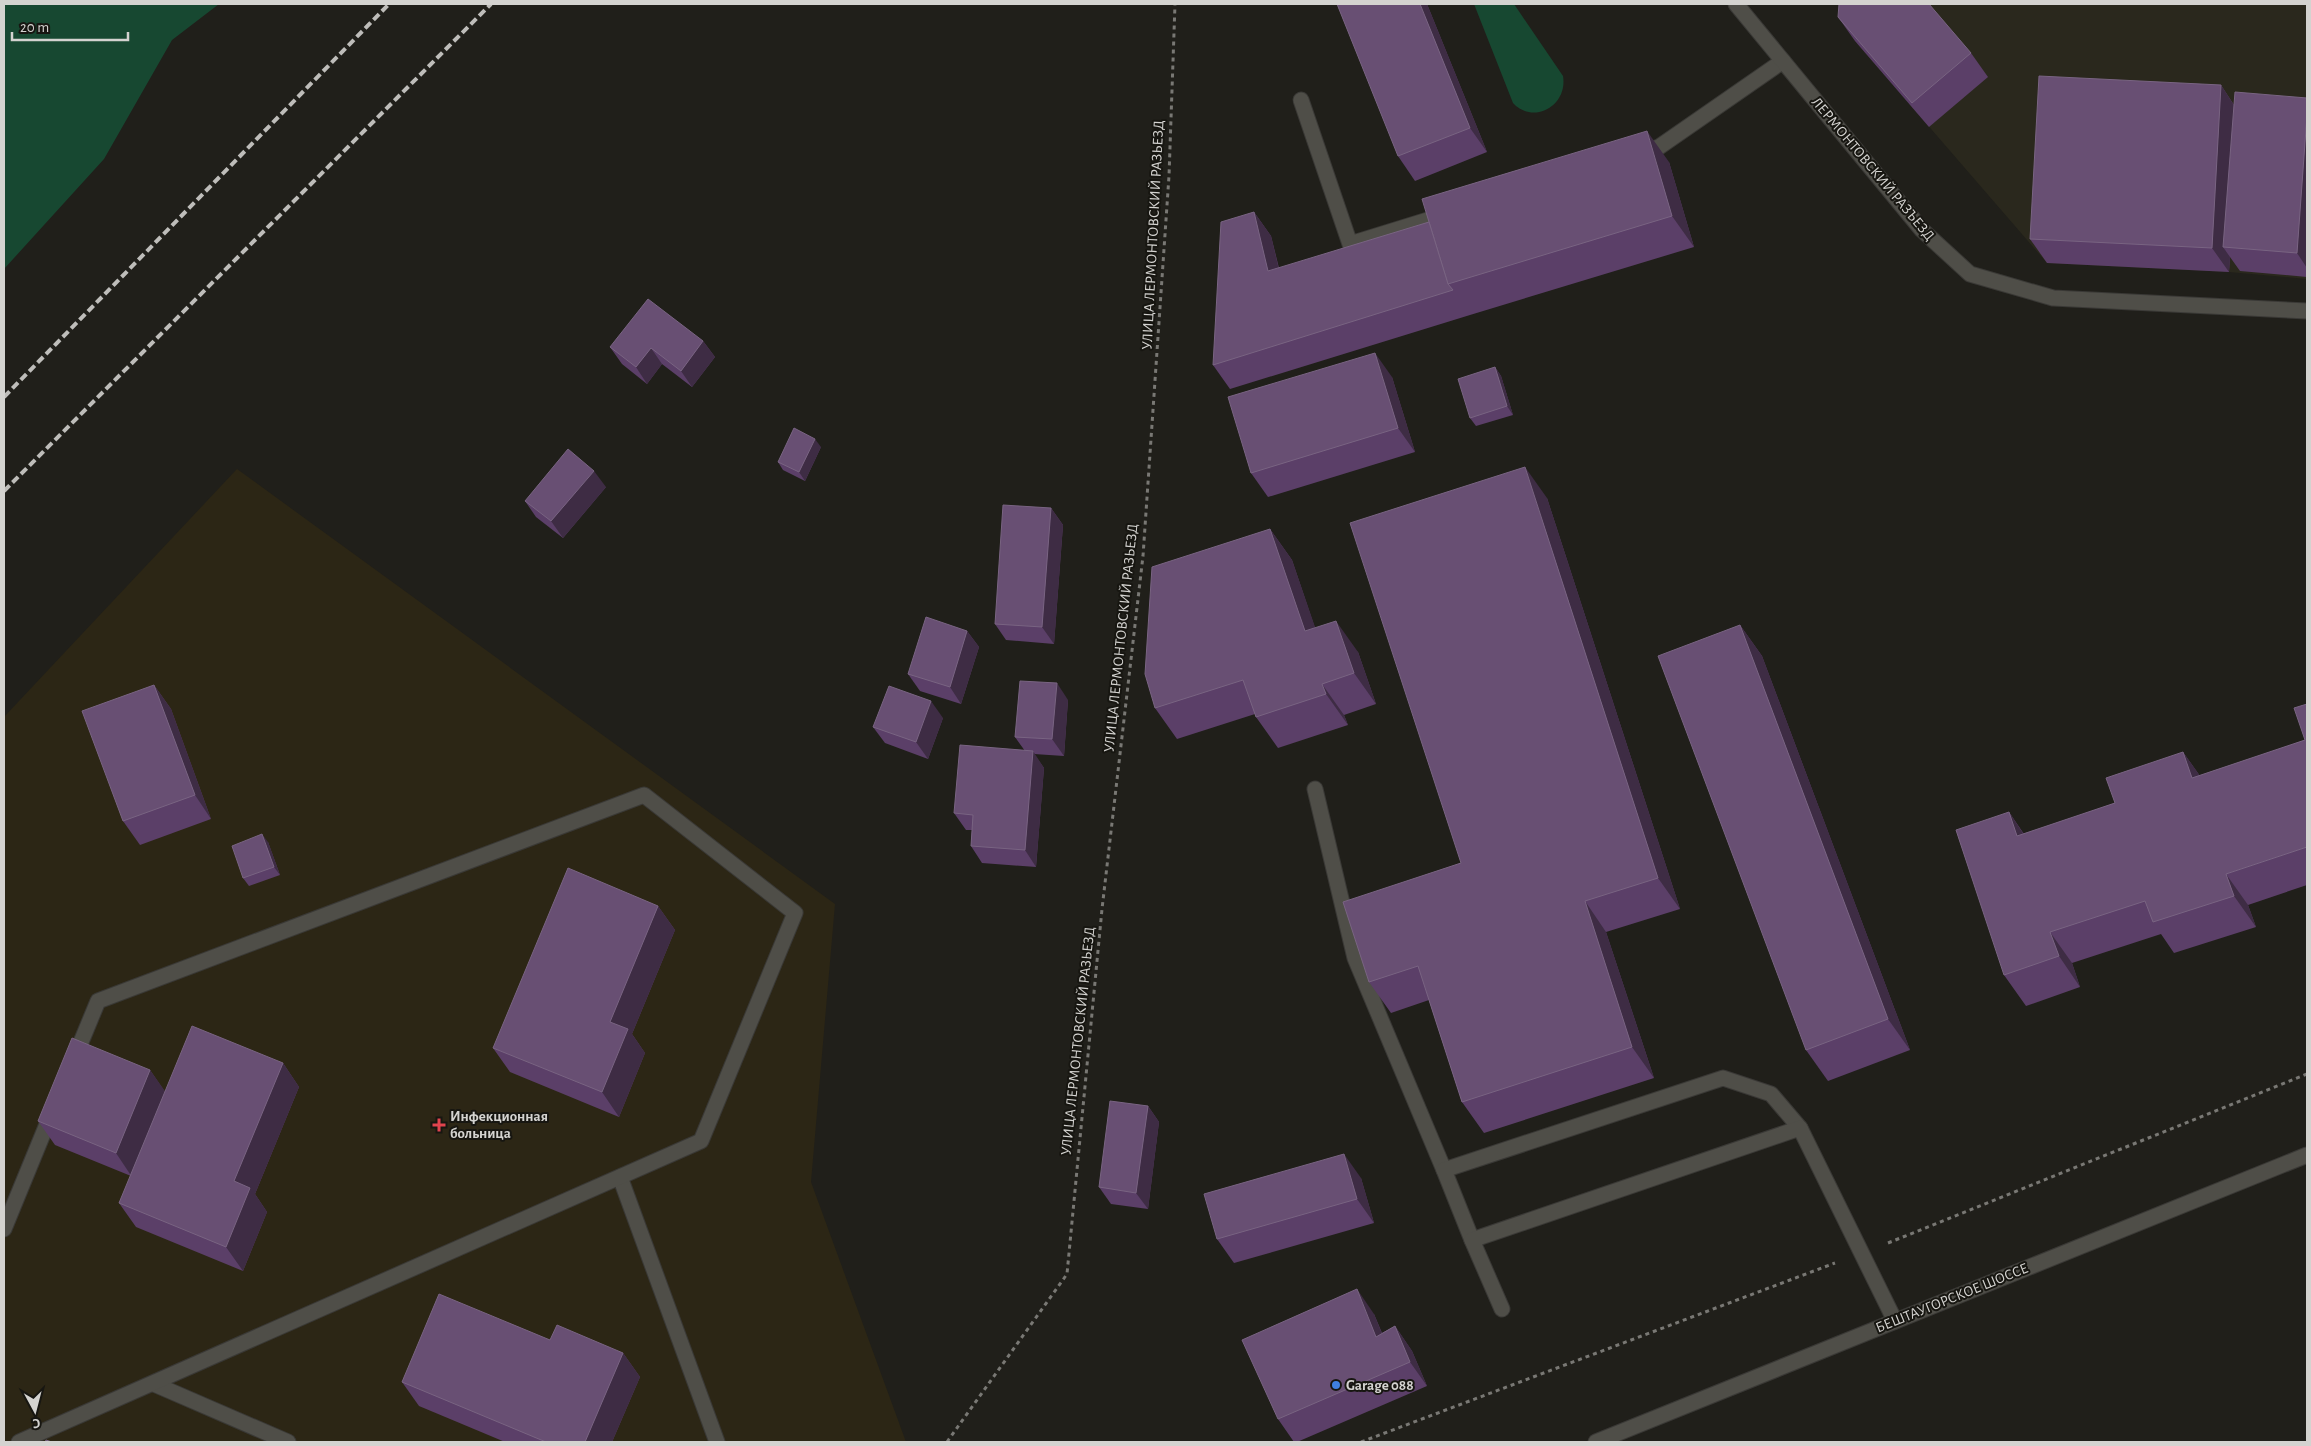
<svg xmlns="http://www.w3.org/2000/svg" width="2311" height="1446" font-family="'Alegreya Sans',sans-serif">
<style>
.built{fill:#2a281d}
.medical{fill:#2c2615}
.green{fill:#174831}
.lines{fill:none;stroke-linecap:round;stroke-linejoin:round}
.lane-casing{stroke:#3a3936;stroke-width:17}
.street-casing{stroke:#3a3936;stroke-width:17}
.secondary-casing{stroke:#3a3936;stroke-width:17}
.path{stroke:#797874;stroke-width:3;stroke-dasharray:4 4;stroke-linecap:butt}
.lane{stroke:#4f4e48;stroke-width:15}
.street{stroke:#4f4e48;stroke-width:15}
.secondary{stroke:#4f4e48;stroke-width:15}
.rail{stroke:#bebdba;stroke-width:4;stroke-dasharray:8 4;stroke-linecap:butt}
.wall{fill:#5b3f68}
.shaded-wall{fill:#3e2c44}
.building{fill:#684f73;stroke:#796482}
.health-dot{fill:#e0444e;stroke:#171611;stroke-width:2}
.shop-dot{fill:#3f7fe0;stroke:#171611;stroke-width:2}
.labels{text-anchor:middle;dominant-baseline:central;stroke-width:4;stroke-linejoin:round;paint-order:stroke}
.street-label{font-size:15px;fill:#d4d3d0;stroke:#171611}
.poi-label{font-size:15px;font-weight:bold;fill:#d4d3d0;stroke:#171611;text-anchor:start}
</style>
<rect width="100%" height="100%" fill="#201f1a"/>
<!-- built -->
<path class="built" d="M1856,4H2307V279L2229,272L2047,263L1855,41Z"/>
<!-- medical -->
<path class="medical" d="M237,469L835,904L811,1182L906,1442H4V717Z"/>
<!-- green -->
<g class="green">
<path d="M4,4H219L172,40L104,159L4,269Z"/>
<path d="M1474,4H1514L1563,76C1568,106 1533,125 1513,103Z"/>
</g>
<g class="lines">
<defs>
<g id="lane">
<path d="M1301,100L1350,244L1447,214"/>
<path d="M1640,153L1659,147L1783,61"/>
<path d="M1315,789L1355,958L1444,1170"/>
<path d="M620,1177L717,1442"/>
<path d="M4,1229L52,1112"/>
<path d="M1472,1240L1444,1170L1723,1078L1771,1094L1800,1128"/>
<path d="M1502,1309L1472,1240L1800,1128L1895,1321"/>
<path d="M154,1384L288,1442"/>
<path d="M19,1442L701,1141L795,913L644,795L98,1001L74,1059"/>
</g>
<path id="street" d="M1736,4L1922,230L1970,274L2053,298L2307,311"/>
<path id="secondary" d="M1596,1442L2307,1155"/>
</defs>
<!-- lane casing -->
<use href="#lane" class="lane-casing"/>
<!-- street casing -->
<use href="#street" class="street-casing"/>
<!-- secondary casing -->
<use href="#secondary" class="secondary-casing"/>
<!-- path -->
<g class="path">
<path d="M1888,1243L2307,1074"/>
<path d="M947,1442L1067,1274L1102,909L1143,556L1169,176L1175,4"/>
<path d="M1361,1442L1835,1263"/>
</g>
<!-- lane -->
<use href="#lane" class="lane"/>
<!-- street -->
<use href="#street" class="street"/>
<!-- secondary -->
<use href="#secondary" class="secondary"/>
<!-- rail -->
<g class="rail">
<path d="M4,397L389,4"/>
<path d="M4,491L491,4"/>
</g>
</g>
<!-- wall -->
<g class="wall">
<path d="M1427,4L1487,152L1415,181L1398,156Z"/>
<path d="M1838,17L1971,53L1988,77L1929,127L1855,41Z"/>
<path d="M2221,85L2234,105L2307,98V277L2240,271L2230,257L2229,272L2047,263L2030,239Z"/>
<path d="M1669,162L1694,247L1470,315L1230,389L1213,365L1254,212L1271,236L1279,268Z"/>
<path d="M703,341L715,357L692,387L662,364L647,384L622,364L610,347Z"/>
<path d="M1495,367L1501,376L1513,415L1476,426L1470,418Z"/>
<path d="M1392,377L1415,452L1268,497L1251,473Z"/>
<path d="M821,447L805,481L783,470L778,462Z"/>
<path d="M606,487L563,538L536,517L525,501Z"/>
<path d="M1547,498L1680,909L1606,932L1654,1078L1484,1133L1462,1102L1429,1000L1391,1013L1369,982L1461,863Z"/>
<path d="M1051,508L1063,525L1054,644L1006,640L995,624Z"/>
<path d="M1270,529L1292,560L1315,628L1358,652L1376,704L1344,715L1348,725L1278,748L1256,717L1255,714L1177,739L1155,708Z"/>
<path d="M1740,625L1762,656L1910,1050L1828,1081L1806,1050Z"/>
<path d="M967,631L979,647L961,704L920,691L908,674Z"/>
<path d="M154,685L171,709L211,819L140,845L123,821Z"/>
<path d="M1068,700L1064,756L1034,754L1044,768L1036,867L982,863L971,846L972,830H966L954,813L1025,751L1015,737Z"/>
<path d="M2307,704V885L2248,905L2256,927L2174,953L2161,934L2072,963L2080,987L2026,1006L2004,975L2009,812L2024,834L2115,803L2183,752L2200,776L2305,740Z"/>
<path d="M943,718L928,759L885,743L873,727Z"/>
<path d="M268,842L280,875L249,886L243,878Z"/>
<path d="M658,906L675,930L632,1034L645,1053L619,1117L510,1072L493,1048Z"/>
<path d="M283,1063L299,1087L255,1194L267,1212L243,1271L136,1227L119,1203L131,1176L55,1145L38,1121L150,1070L165,1092Z"/>
<path d="M1148,1106L1159,1122L1148,1209L1111,1204L1099,1187Z"/>
<path d="M1361,1178L1374,1223L1234,1263L1217,1239Z"/>
<path d="M1374,1314L1382,1333L1395,1326L1412,1351L1427,1386L1297,1442H1294L1278,1419Z"/>
<path d="M550,1340L623,1353L640,1377L612,1442H505L419,1406L402,1382Z"/>
</g>
<!-- shaded-wall -->
<g class="shaded-wall">
<path d="M1420,4H1427L1487,152L1470,128Z"/>
<path d="M2221,85L2237,110L2223,247L2230,257L2229,272L2212,248Z"/>
<path d="M2307,115V268L2297,253Z"/>
<path d="M1647,131L1669,162L1694,247L1672,216Z"/>
<path d="M1254,212L1271,236L1285,295L1268,271Z"/>
<path d="M703,341L715,357L692,387L681,371Z"/>
<path d="M651,348L662,364L647,384L636,367Z"/>
<path d="M1375,353L1392,377L1415,452L1398,428Z"/>
<path d="M1495,367L1501,376L1513,415L1507,406Z"/>
<path d="M815,439L821,447L805,481L799,472Z"/>
<path d="M1525,467L1547,498L1680,909L1658,878Z"/>
<path d="M594,471L606,487L563,538L551,521Z"/>
<path d="M1051,508L1063,525L1054,644L1042,627Z"/>
<path d="M1270,529L1292,560L1327,662L1305,631Z"/>
<path d="M1336,621L1358,652L1376,704L1354,673Z"/>
<path d="M1740,625L1762,656L1910,1050L1888,1019Z"/>
<path d="M967,631L979,647L961,704L950,687Z"/>
<path d="M1057,683L1068,700L1064,756L1052,739Z"/>
<path d="M1322,684L1344,715L1348,725L1326,694Z"/>
<path d="M154,685L171,709L211,819L195,795Z"/>
<path d="M931,701L943,718L928,759L916,742Z"/>
<path d="M1033,751L1044,768L1036,867L1025,850Z"/>
<path d="M2183,752L2205,783L2192,778Z"/>
<path d="M2009,812L2030,844L2017,836Z"/>
<path d="M262,834L268,842L280,875L274,867Z"/>
<path d="M2226,874L2248,905L2256,927L2234,896Z"/>
<path d="M1585,901L1606,932L1654,1078L1632,1047Z"/>
<path d="M658,906L675,930L632,1034L645,1053L619,1117L602,1092L610,1022Z"/>
<path d="M2050,932L2072,963L2080,987L2059,956Z"/>
<path d="M283,1063L299,1087L255,1194L267,1212L243,1271L226,1247L234,1181Z"/>
<path d="M150,1070L167,1094L132,1177L116,1153Z"/>
<path d="M1148,1106L1159,1122L1148,1209L1136,1193Z"/>
<path d="M1344,1154L1361,1178L1374,1223L1357,1199Z"/>
<path d="M1357,1289L1374,1314L1393,1361L1376,1337Z"/>
<path d="M1395,1326L1412,1351L1427,1386L1410,1362Z"/>
<path d="M623,1353L640,1377L612,1442H585Z"/>
</g>
<!-- building -->
<g class="building">
<path d="M1337,4H1420L1470,128L1398,156Z"/>
<path d="M1839,4H1929L1971,53L1912,103L1838,17Z"/>
<path d="M2039,76L2221,85L2212,248L2030,239Z"/>
<path d="M2235,92L2307,98V115L2297,253L2223,247Z"/>
<path d="M1647,131L1672,216L1448,284L1422,199Z"/>
<path d="M1254,212L1268,271L1429,222L1448,284L1453,290L1213,365L1221,222Z"/>
<path d="M648,299L703,341L681,371L651,348L636,367L610,347Z"/>
<path d="M1375,353L1398,428L1251,473L1228,397Z"/>
<path d="M1495,367L1507,406L1470,418L1458,379Z"/>
<path d="M794,428L815,439L799,472L778,462Z"/>
<path d="M568,449L594,471L551,521L525,501Z"/>
<path d="M1525,467L1658,878L1585,901L1632,1047L1462,1102L1418,966L1369,982L1343,902L1461,863L1350,523Z"/>
<path d="M1003,505L1051,508L1042,627L995,624Z"/>
<path d="M1270,529L1305,631L1336,621L1354,673L1322,684L1326,694L1256,717L1243,680L1155,708L1145,674L1152,567Z"/>
<path d="M926,617L967,631L950,687L908,674Z"/>
<path d="M1740,625L1888,1019L1806,1050L1658,656Z"/>
<path d="M1020,681L1057,683L1052,739L1015,737Z"/>
<path d="M154,685L195,795L123,821L82,711Z"/>
<path d="M889,686L931,701L916,742L873,727Z"/>
<path d="M2307,704V847L2226,874L2234,896L2153,922L2145,901L2050,932L2059,956L2004,975L1956,830L2009,812L2017,836L2115,803L2106,778L2183,752L2192,778L2305,740L2294,708Z"/>
<path d="M960,745L1033,751L1025,850L971,846L973,815L954,813Z"/>
<path d="M262,834L274,867L243,878L232,846Z"/>
<path d="M568,868L658,906L610,1022L628,1029L602,1092L493,1048Z"/>
<path d="M192,1026L283,1063L234,1181L250,1188L226,1247L119,1203Z"/>
<path d="M72,1038L150,1070L116,1153L38,1121Z"/>
<path d="M1110,1101L1148,1106L1136,1193L1099,1187Z"/>
<path d="M1344,1154L1357,1199L1217,1239L1204,1194Z"/>
<path d="M1357,1289L1376,1337L1395,1326L1410,1362L1278,1419L1242,1340Z"/>
<path d="M439,1294L550,1340L557,1325L623,1353L585,1442H546L402,1382Z"/>
<path d="M46,1440L52,1442H45Z"/>
</g>
<!-- markers -->
<path class="health-dot" d="M436.5 1117.5h5v5h5v5h-5v5h-5v-5h-5v-5h5z"/>
<circle class="shop-dot" cx="1336" cy="1385" r="5"/>
<g class="labels">
<!-- street labels -->
<g class="street-label">
<text transform="translate(1873 169) rotate(50)">ЛЕРМОНТОВСКИЙ РАЗЪЕЗД</text>
<text transform="translate(1153 235) rotate(-87)">УЛИЦА ЛЕРМОНТОВСКИЙ РАЗЬЕЗД</text>
<text transform="translate(1121 638) rotate(-84)">УЛИЦА ЛЕРМОНТОВСКИЙ РАЗЬЕЗД</text>
<text transform="translate(1078 1041) rotate(-84)">УЛИЦА ЛЕРМОНТОВСКИЙ РАЗЬЕЗД</text>
<text transform="translate(1952 1298) rotate(-22)">БЕШТАУГОРСКОЕ ШОССЕ</text>
</g>
<!-- poi labels -->
<g class="poi-label">
<text x="450" y="1116">Инфекционная<tspan x="450" dy="17">больница</tspan></text>
<text x="1346" y="1385">Garage 088</text>
</g>
</g>
<!-- border -->
<rect width="2311" height="1446" fill="none" stroke="#d4d3d0" stroke-width="10"/>
<!-- north arrow -->
<g transform="translate(35 1411) rotate(173)" stroke="#171611" stroke-width="4" paint-order="stroke">
<path d="M0-4L9 19L0 12L-9 19Z" fill="#d4d3d0"/>
<text y="-8" font-size="14" font-weight="bold" text-anchor="middle" fill="#d4d3d0">С</text>
</g>
<!-- scale -->
<path d="M12 32v8h116v-8" fill="none" stroke="#d4d3d0" stroke-width="2.5"/>
<text x="20" y="32" font-size="15" fill="#d4d3d0" stroke="#171611" stroke-width="4" paint-order="stroke">20 m</text>
</svg>
